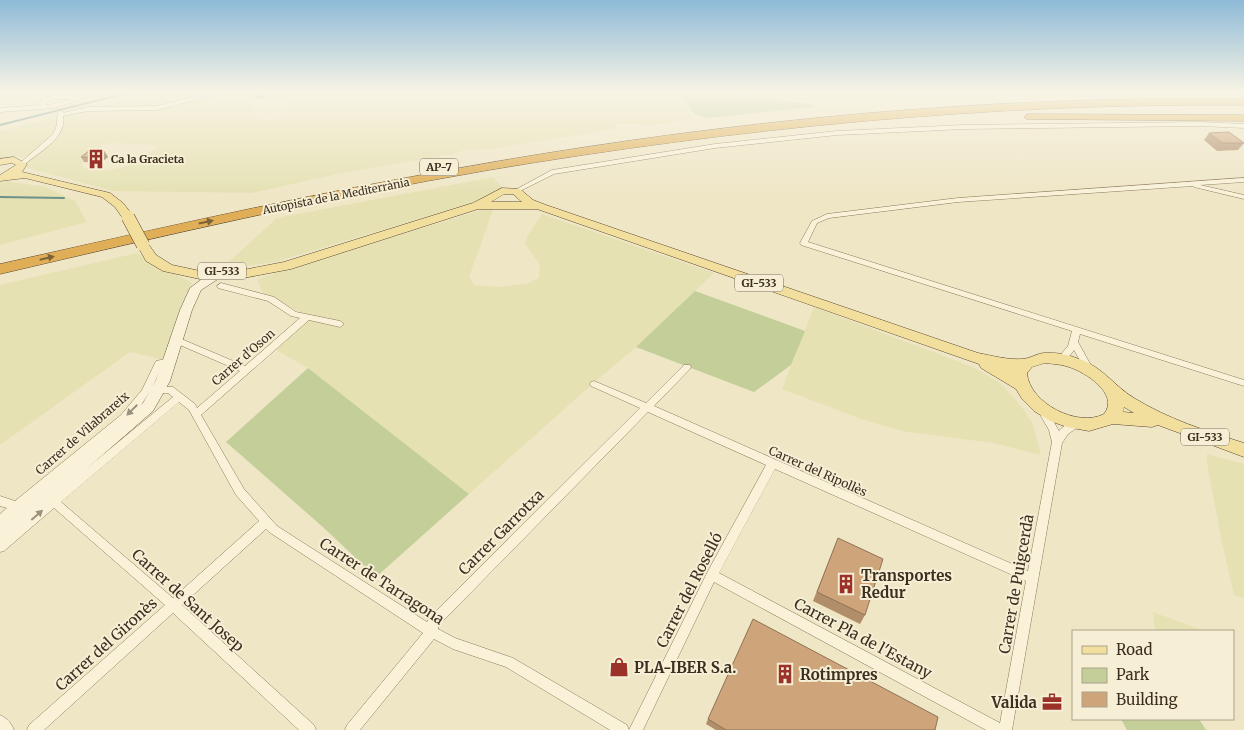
<svg xmlns="http://www.w3.org/2000/svg" width="1244" height="730" font-family="Merriweather,serif">
<style>
.farmland{fill:#e5e1b3;fill-rule:evenodd}
.green{fill:#c3ce99}
.lines{fill:none;stroke-linecap:round;stroke-linejoin:round}
.stream{stroke:#6d918b;stroke-width:2}
.street-casing{stroke:#8b785b;stroke-width:1}
.secondary-casing{stroke:#6d593e;stroke-width:1}
.primary-casing{stroke:#59462f;stroke-width:1}
.highway-casing{stroke:#59462f;stroke-width:1}
.street{fill:#f9f2d9;fill-rule:evenodd}
.secondary{fill:#f9f2d9;fill-rule:evenodd}
.primary{fill:#f2df9e;fill-rule:evenodd}
.highway{fill:#dfae56;fill-rule:evenodd}
.primary-bridge-casing{stroke:#59462f;stroke-width:14;stroke-linecap:butt}
.primary-bridge{stroke:#f2df9e;stroke-width:13}
.wall{fill:#b18d6a}
.shaded-wall{fill:#907356}
.building{fill:#cea47b;stroke:#907356}
.oneway{fill:#7d6235}
.oneway2{fill:#9a907c}
.labels{text-anchor:middle;dominant-baseline:central;stroke-width:4;stroke-linejoin:round;paint-order:stroke}
.far-poi-label{font-size:11px;font-weight:bold;fill:#3b2f1f;stroke:#f6efd5;text-anchor:start}
.shield{fill:#f6efd5;stroke:#736956;stroke-width:1}
.shield-label{font-size:11px;font-weight:bold;fill:#3b2f1f}
.far-street-label{font-size:11px;fill:#3b2f1f;stroke:#f6efd5}
.street-label{font-size:12px;fill:#3b2f1f;stroke:#f6efd5}
.near-street-label{font-size:15px;fill:#3b2f1f;stroke:#f6efd5}
.near-poi-label{font-size:15px;font-weight:bold;fill:#3b2f1f;stroke:#f6efd5;text-anchor:start}
</style>
<rect width="100%" height="100%" fill="#efe6c6"/>
<!-- farmland -->
<g class="farmland">
<path d="M145,93H255L252,117L266,120L285,119L290,98H276L277,93L673,94L681,97L689,109L694,120L652,125L616,124L618,127L614,129L491,149L464,150L452,154L338,174L252,193L113,191L24,167L29,158L13,156L0,158V131ZM113,143L155,145L156,148L127,166L107,171L84,168L81,165L85,157L103,145Z"/>
<path d="M747,93H916L814,102Z"/>
<path d="M493,177L503,188L482,200L275,262L221,269L277,218Z"/>
<path d="M0,180L46,187L75,201L87,222L0,245Z"/>
<path d="M484,209L493,210L469,277L474,285L497,287L529,283L539,278L540,265L525,244L527,237L542,214L714,273L636,347L598,379L469,494L308,368L276,350L310,317L263,293L257,279Z"/>
<path d="M137,253L192,283L164,360L130,352L0,445V285Z"/>
<path d="M814,307L973,367L1000,383L1021,406L1032,422L1041,455L993,443L902,431L861,419L782,389Z"/>
<path d="M1207,454L1244,464V598L1234,595L1221,538L1207,463Z"/>
<path d="M1153,612L1204,631H1155Z"/>
</g>
<!-- green -->
<g class="green">
<path d="M679,93H729L810,104L814,107L708,118L695,115Z"/>
<path d="M695,291L805,331L791,365L754,392L636,347Z"/>
<path d="M308,368L469,494L376,577L324,528L226,442Z"/>
<path d="M1121,719H1199L1206,730H1127Z"/>
</g>
<g class="lines">
<!-- stream -->
<g class="stream">
<path d="M0,125L127,93"/>
<path d="M0,197L64,198"/>
</g>
<defs>
<g id="street">
<path d="M30,93L45,95L47,98L54,95H74L77,97L89,93H98L54,108L0,112V108L41,105L39,102L42,100L41,97ZM55,99H72L53,104L46,105L45,103Z"/>
<path d="M210,93H221L157,110L88,111L63,116C67,139 38,152 24,165L19,164L53,134C59,124 56,120 58,111H62L63,113L88,107L157,106Z"/>
<path d="M1200,122L1244,124V128L1200,126L964,129L837,135L715,148L554,174L516,193L513,191L552,170L715,144L837,131L964,125Z"/>
<path d="M1244,178V182L1200,185L1244,195V199L1194,187L1193,186L958,202L829,218L817,223L808,242L1244,380V386L1080,334L1078,342L1093,369L1092,371H1086L1074,350L1068,358L1061,362L1057,359L1068,346L1072,331L801,245L800,243L812,221L827,214L958,198Z"/>
<path d="M221,283L274,297L296,312L340,321L344,324L340,327L309,320L201,415L244,489L277,526L427,622L429,618L640,408L591,386L590,384L591,382L594,381L646,403L684,365H690L691,367L690,369L654,406L1028,571L1052,442L1049,430L1038,411L1040,408H1046L1059,431C1063,426 1072,419 1078,421L1080,424L1078,427L1068,434L1062,443L1012,730H986L714,582L643,730H629L708,571L766,465L648,412L439,625L438,629L455,638L513,658L627,725L629,730H610L506,667L453,649L434,639L360,730H345L347,725L423,633L269,532L266,529L182,605L314,725L316,730H299L173,613L44,730H27L29,725L165,605L54,508L4,551L0,552V540L46,502L40,500L39,497L40,494L44,493L53,496L173,397L168,393H149L139,408L127,421L25,506L26,508L25,511L21,513L18,512L4,523L0,525V514L7,508L0,506V496L15,501L121,415L142,390L156,361L170,358L174,361L173,363L162,366L153,386L173,387L195,404L197,408L240,371L173,342L172,340L173,338H179L245,366L300,318L291,316L268,301L218,288L217,286ZM179,402L189,410L236,495L259,521L173,598L61,502ZM775,469L1026,581L1000,723L719,573Z"/>
<path d="M0,715C7,718 11,723 14,730H0Z"/>
</g>
<path id="secondary" d="M224,269L230,273L228,276L218,279L201,290L192,310L170,381L153,411L6,539L0,542V524L143,403L156,380L180,310L190,288L210,273Z"/>
<g id="primary">
<path d="M14,157L27,164L22,172L110,193L123,203L134,217L128,221L124,220L115,207L102,197L25,178L0,181V175L16,165L12,163L0,165V159Z"/>
<path d="M502,188L520,189L533,200L546,205L978,353C993,356 1008,360 1023,359C1031,358 1038,353 1045,353C1056,352 1069,355 1079,359C1103,367 1114,386 1134,398C1168,419 1206,431 1244,443V457L1158,425L1152,427L1113,424L1089,431L1067,427L1050,421L1034,411L1022,399L1016,389L981,368L979,364L537,209H478L291,269L238,279H200L163,271L146,261L137,245L139,242H147L156,255L172,265L200,271H238L284,262L473,203ZM504,194H513L522,202H491ZM1045,363C1053,364 1061,364 1069,367C1085,372 1120,394 1104,414C1078,428 1029,403 1027,373L1032,367ZM1124,407L1134,413L1123,412Z"/>
</g>
<g id="highway">
<path d="M1147,99H1244V105C991,103 738,128 489,170C325,198 162,236 0,274V264C135,234 269,203 405,178C647,132 900,102 1147,99Z"/>
<path d="M1030,114L1244,115V121L1026,119L1024,117L1026,115Z"/>
</g>
</defs>
<!-- street casing -->
<use href="#street" class="street-casing"/>
<!-- secondary casing -->
<use href="#secondary" class="secondary-casing"/>
<!-- primary casing -->
<use href="#primary" class="primary-casing"/>
<!-- highway casing -->
<use href="#highway" class="highway-casing"/>
<!-- street -->
<use href="#street" class="street"/>
<!-- secondary -->
<use href="#secondary" class="secondary"/>
<!-- primary -->
<use href="#primary" class="primary"/>
<!-- highway -->
<use href="#highway" class="highway"/>
<defs>
<path id="primary-bridge" d="M128,217L143,245"/>
</defs>
<!-- primary-bridge casing -->
<use href="#primary-bridge" class="primary-bridge-casing"/>
<!-- primary-bridge -->
<use href="#primary-bridge" class="primary-bridge"/>
</g>
<!-- wall -->
<g class="wall">
<path d="M1209,133L1244,143L1238,150L1217,151L1204,140Z"/>
<path d="M81,157H108L100,163L84,162Z"/>
<path d="M838,538L865,615L860,624L813,601Z"/>
<path d="M708,719L935,730H716L706,724Z"/>
</g>
<!-- shaded-wall -->
<g class="shaded-wall">
<path d="M266,93L265,98H257L256,94Z"/>
<path d="M105,152L108,157L100,163L97,158Z"/>
</g>
<!-- building -->
<g class="building">
<path d="M1229,132L1244,143H1222L1209,133Z"/>
<path d="M90,150L105,152L97,158L81,157Z"/>
<path d="M838,538L883,559L865,615L817,592Z"/>
<path d="M753,619L938,717L935,730H726L708,719Z"/>
</g>
<!-- one-way arrows -->
<defs><path id="oneway-solid" d="M-6-.8H1V-3.2L6.5 0L1 3.2V.8H-6Z" transform="scale(1.25)"/></defs>
<g class="oneway">
<use href="#oneway-solid" transform="translate(206 222) rotate(-12)"/>
<use href="#oneway-solid" transform="translate(47 258) rotate(-13)"/>
</g>
<g class="oneway2">
<use href="#oneway-solid" transform="translate(132 410) rotate(135)"/>
<use href="#oneway-solid" transform="translate(37 515) rotate(-41)"/>
</g>
<!-- sky -->
<linearGradient id="sky" x2="0" y2="1"><stop stop-color="#8ebad7"/><stop offset="0.47" stop-color="#f8f4e5"/><stop offset="1" stop-color="#f8f4e5" stop-opacity="0"/></linearGradient>
<rect width="1244" height="196" fill="url(#sky)"/>
<!-- icons -->
<defs>
<symbol id="building-bare" viewBox="-9 -9 18 18"><path d="M-4-6H4V6H1V3H-1V6H-4ZM-2.5-4.3h1.7v1.8h-1.7ZM.8-4.3h1.7v1.8H.8ZM-2.5-1h1.7V.8h-1.7ZM.8-1h1.7V.8H.8Z" fill="#9b322a" stroke="#f6efd5" stroke-width="2.5" paint-order="stroke"/></symbol>
<symbol id="shop-bare" viewBox="-9 -9 18 18"><path d="M-5-2.5h2.3a2.7 3.5 0 0 1 5.4 0H5L5.5 6h-11ZM-1.5-2.5h3a1.5 2.3 0 0 0-3 0Z" fill="#9b322a" stroke="#f6efd5" stroke-width="2.5" paint-order="stroke"/></symbol>
<symbol id="office-bare" viewBox="-9 -9 18 18"><path d="M-6-3h4V-5.5h4V-3h4V5H-6ZM-1-4.5V-3h2v-1.5ZM-6 0V1H6V0Z" fill="#9b322a" stroke="#f6efd5" stroke-width="2.5" paint-order="stroke"/></symbol>
</defs>
<g fill-rule="evenodd">
<use href="#building-bare" x="82" y="145" width="28" height="28"/>
<use href="#building-bare" x="832" y="570" width="28" height="28"/>
<use href="#shop-bare" x="605" y="653" width="28" height="28"/>
<use href="#building-bare" x="771" y="660" width="28" height="28"/>
<use href="#office-bare" x="1038" y="688" width="28" height="28"/>
</g>
<g class="labels">
<!-- far-poi labels -->
<g class="far-poi-label">
<text x="111" y="159">Ca la Gracieta</text>
</g>
<!-- shield labels -->
<g class="shield">
<rect x="420" y="158.5" width="38" height="17" rx="4"/>
<rect x="198" y="262.5" width="48" height="17" rx="4"/>
<rect x="735" y="274.5" width="48" height="17" rx="4"/>
<rect x="1181" y="428.5" width="48" height="17" rx="4"/>
</g>
<g class="shield-label">
<text x="439" y="167">AP-7</text>
<text x="222" y="271">GI-533</text>
<text x="759" y="283">GI-533</text>
<text x="1205" y="437">GI-533</text>
</g>
<!-- far-street labels -->
<g class="far-street-label">
<text transform="translate(336 196) rotate(-11)">Autopista de la Mediterrània</text>
</g>
<!-- street labels -->
<g class="street-label">
<text transform="translate(243 357) rotate(-41)">Carrer d'Oson</text>
<text transform="translate(82 433) rotate(-41)">Carrer de Vilabrareix</text>
<text transform="translate(818 471) rotate(24)">Carrer del Ripollès</text>
</g>
<!-- near-street labels -->
<g class="near-street-label">
<text transform="translate(501 532) rotate(-45)">Carrer Garrotxa</text>
<text transform="translate(382 581) rotate(33)">Carrer de Tarragona</text>
<text transform="translate(1016 584) rotate(-80)">Carrer de Puigcerdà</text>
<text transform="translate(689 590) rotate(-63)">Carrer del Roselló</text>
<text transform="translate(188 600) rotate(42)">Carrer de Sant Josep</text>
<text transform="translate(863 638) rotate(28)">Carrer Pla de l'Estany</text>
<text transform="translate(106 644) rotate(-42)">Carrer del Gironès</text>
</g>
<!-- near-poi labels -->
<g class="near-poi-label">
<text x="861" y="575">Transportes<tspan x="861" dy="17">Redur</tspan></text>
<text x="634" y="667">PLA-IBER S.a.</text>
<text x="800" y="674">Rotimpres</text>
<text x="1037" y="702" text-anchor="end">Valida</text>
</g>
</g>
<!-- legend -->
<rect x="1072" y="630" width="162" height="90" fill="#f6efd5" stroke="#aba28c"/>
<rect x="1082" y="646" width="25" height="8" fill="#f2df9e" stroke="#aba28c"/>
<text x="1116" y="655" font-size="15" fill="#3b2f1f">Road</text>
<rect x="1082" y="668" width="25" height="15" fill="#c3ce99" stroke="#aba28c"/>
<text x="1116" y="680" font-size="15" fill="#3b2f1f">Park</text>
<rect x="1082" y="692" width="25" height="15" fill="#cea47b" stroke="#aba28c"/>
<text x="1116" y="705" font-size="15" fill="#3b2f1f">Building</text>
</svg>
